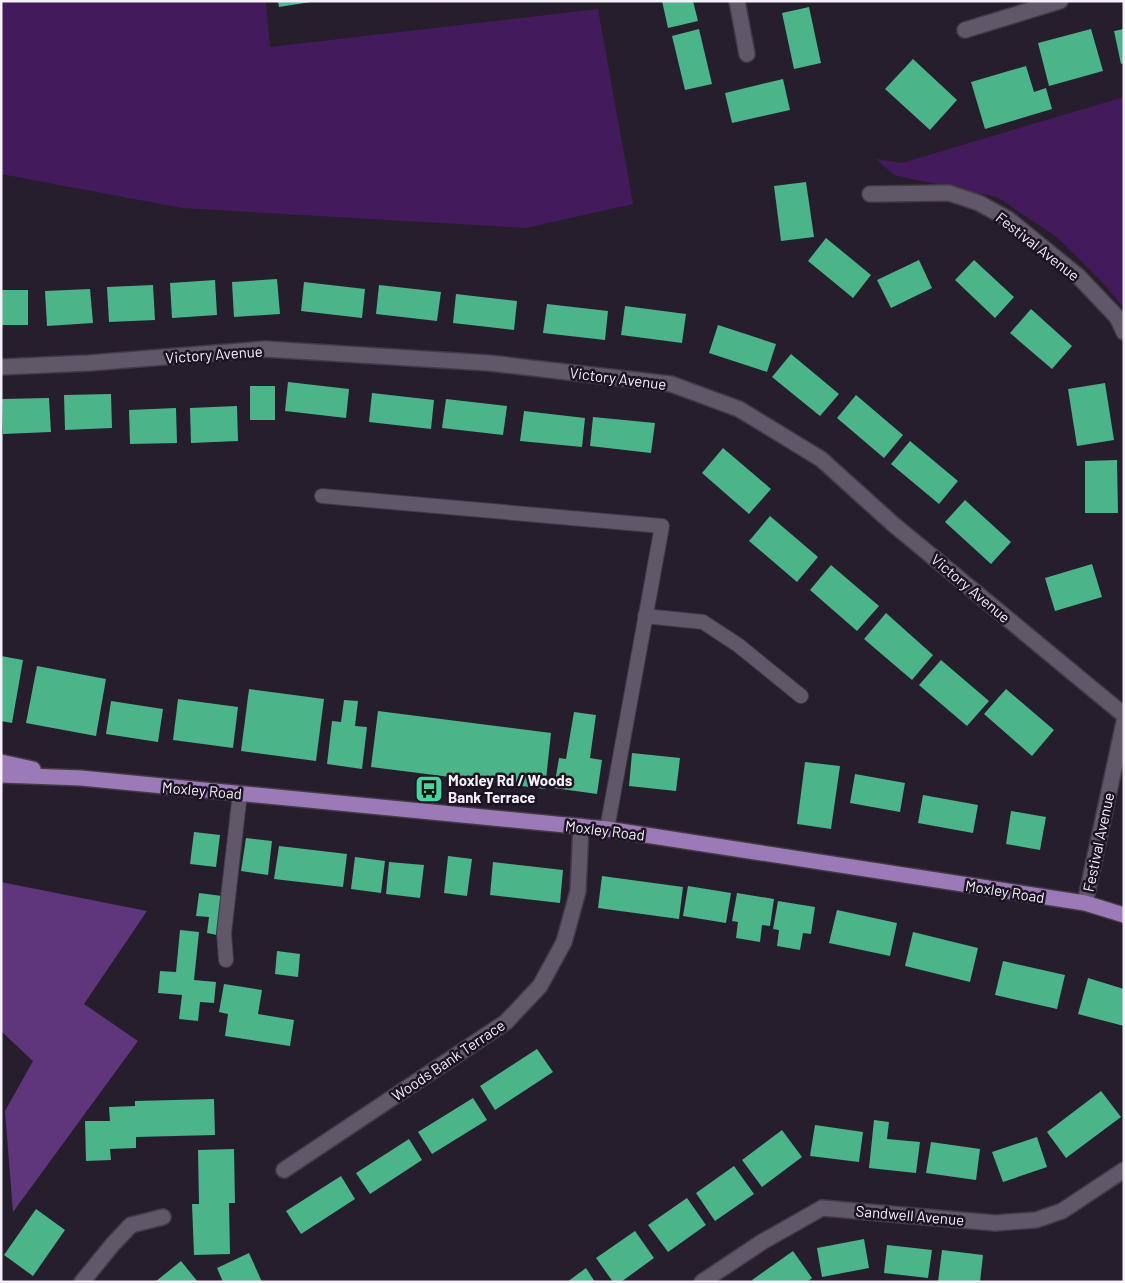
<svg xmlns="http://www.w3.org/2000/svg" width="1125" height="1283" font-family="Barlow,sans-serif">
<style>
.green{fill:#431b5c}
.forest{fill:#5f367b}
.building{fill:#4bb489}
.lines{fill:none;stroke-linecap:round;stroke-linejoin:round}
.service-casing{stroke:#423b47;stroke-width:16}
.minor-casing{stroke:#423b47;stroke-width:18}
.primary-casing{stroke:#423b47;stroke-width:18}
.service{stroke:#605768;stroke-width:14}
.minor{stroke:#605768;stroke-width:15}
.primary{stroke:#9c79b7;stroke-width:15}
.labels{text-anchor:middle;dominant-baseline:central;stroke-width:5;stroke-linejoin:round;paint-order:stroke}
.street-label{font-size:15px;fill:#f5f0fa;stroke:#1c1423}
.poi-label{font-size:15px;font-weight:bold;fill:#f5f0fa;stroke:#1c1423;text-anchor:start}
</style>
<rect width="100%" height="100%" fill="#261e2c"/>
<!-- green -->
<g class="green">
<path d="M1,1H266L270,47L598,9L633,204L526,228L182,208L1,174Z"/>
<path d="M1124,97V308L1103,283L1058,238L997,197L894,175L876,159L902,163Z"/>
</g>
<!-- forest -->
<path class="forest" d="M1,882L147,911L84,1004L138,1041L13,1212L5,1111L33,1061L1,1031Z"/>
<!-- building -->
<g class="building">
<path d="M278,1H310L311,2L279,7Z"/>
<path d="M662,1H693L698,21L668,28Z"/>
<path d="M809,7L821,63L794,69L782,13Z"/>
<path d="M699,29L712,84L685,90L672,36Z"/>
<path d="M1091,29L1103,71L1049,86L1038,43Z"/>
<path d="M1124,29V63L1121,64L1114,31Z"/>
<path d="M913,59L957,100L930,130L885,89Z"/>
<path d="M1026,66L1034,92L1046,88L1052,109L985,129L971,82Z"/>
<path d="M783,79L790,110L732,123L725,93Z"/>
<path d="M806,182L814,237L781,241L774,186Z"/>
<path d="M826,238L871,275L853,298L808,261Z"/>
<path d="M919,260L932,288L891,308L877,280Z"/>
<path d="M974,260L1014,297L995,318L955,280Z"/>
<path d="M277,279L280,314L234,317L232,282Z"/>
<path d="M215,280L217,315L172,318L170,283Z"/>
<path d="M304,282L365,289L362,318L301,311Z"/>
<path d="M153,285L155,320L109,322L107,287Z"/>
<path d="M379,285L441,292L437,321L376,314Z"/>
<path d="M90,289L93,323L47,326L45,291Z"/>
<rect x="1" y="290" width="27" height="35"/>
<path d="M456,294L517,301L514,330L453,323Z"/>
<path d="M547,304L608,311L605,340L543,333Z"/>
<path d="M625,306L686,314L682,343L621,335Z"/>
<path d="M1031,309L1072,346L1052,369L1010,333Z"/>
<path d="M718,325L776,344L767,372L709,353Z"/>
<path d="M791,354L839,394L820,416L772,377Z"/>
<path d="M288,382L349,389L346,418L285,411Z"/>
<path d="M1105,383L1114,440L1077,446L1068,389Z"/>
<rect x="250" y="386" width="25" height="34"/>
<path d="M372,393L434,400L431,429L369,422Z"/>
<path d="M111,394L112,428L65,430L64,395Z"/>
<path d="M856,395L903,435L884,458L837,418Z"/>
<path d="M49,398L51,432L3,434L2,399Z"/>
<path d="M446,399L507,406L503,435L442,428Z"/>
<path d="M237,406L238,441L191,443L190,408Z"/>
<path d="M176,408L177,443L130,444L129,410Z"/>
<path d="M524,411L585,418L582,447L520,441Z"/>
<path d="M593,417L655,423L651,453L590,446Z"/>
<path d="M910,441L958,481L939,504L891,464Z"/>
<path d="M723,448L771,489L749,514L702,473Z"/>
<path d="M1117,460L1118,513H1085V461Z"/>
<path d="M965,500L1011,542L991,564L945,522Z"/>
<path d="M770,516L818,557L797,582L749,541Z"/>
<path d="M1092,564L1102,597L1055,611L1045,578Z"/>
<path d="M831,565L879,606L857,631L810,590Z"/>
<path d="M886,613L933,655L912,680L864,639Z"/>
<path d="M1,656L23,660L12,723L1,721Z"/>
<path d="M941,660L989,701L967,726L919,685Z"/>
<path d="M37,666L106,679L96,736L26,723Z"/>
<path d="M249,689L324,699L316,761L241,751Z"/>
<path d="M1006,689L1054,730L1032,756L984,714Z"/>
<path d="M178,699L238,707L233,748L173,740Z"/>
<path d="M344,700L358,701L355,726L367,727L362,769L327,764L332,721L341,722Z"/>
<path d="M111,701L163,709L158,742L106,734Z"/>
<path d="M378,711L551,733L545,789L371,767Z"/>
<path d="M574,712L596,715L590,758L602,760L597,794L554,788L559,758L566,759Z"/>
<path d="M632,753L680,758L676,791L629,786Z"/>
<path d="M805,762L840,766L831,829L797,824Z"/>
<path d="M855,774L905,783L900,812L850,803Z"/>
<path d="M923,795L978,805L973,833L918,823Z"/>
<path d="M1011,811L1046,817L1040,850L1006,844Z"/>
<path d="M194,832L220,835L216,867L190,864Z"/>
<path d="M246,838L272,841L268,875L241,871Z"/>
<path d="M279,846L347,854L343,887L274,879Z"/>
<path d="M448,856L472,859L467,896L444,893Z"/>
<path d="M355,857L385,861L381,893L351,889Z"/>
<path d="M389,862L424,865L420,898L386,894Z"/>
<path d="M493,862L563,870L560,903L490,895Z"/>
<path d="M602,876L683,887L679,919L598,908Z"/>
<path d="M688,886L731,893L726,923L683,916Z"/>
<path d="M199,893L222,896L217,935L207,933L209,917L196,916Z"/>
<path d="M737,893L774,899L770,926L762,925L760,942L736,938L738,922L732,921Z"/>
<path d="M778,901L815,907L811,934L803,933L800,950L777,946L779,930L773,929Z"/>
<path d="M837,910L897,923L890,956L829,943Z"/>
<path d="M180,930L199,932L194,980L216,982L214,1003L200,1002L198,1021L179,1019L182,995L158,993L160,971L176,972Z"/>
<path d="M913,932L978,948L970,982L905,966Z"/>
<path d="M277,951L300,954L298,977L275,974Z"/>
<path d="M1003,961L1065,975L1057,1009L995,995Z"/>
<path d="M1088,978L1124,989V1026L1078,1014Z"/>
<path d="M224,984L262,990L258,1014L294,1020L290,1046L225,1036L228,1014L219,1012Z"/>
<path d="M537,1049L553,1072L495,1110L480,1086Z"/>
<path d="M1101,1091L1121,1117L1066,1158L1047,1132Z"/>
<path d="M473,1098L487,1120L432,1154L418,1132Z"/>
<path d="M214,1099L215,1135L136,1137V1148L110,1149L111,1160L86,1161L85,1121H110L109,1107L135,1106V1101Z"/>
<path d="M874,1120L889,1122L887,1139L920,1142L916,1173L869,1168Z"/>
<path d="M815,1125L863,1132L859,1162L810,1156Z"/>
<path d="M782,1130L802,1157L762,1187L742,1160Z"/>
<path d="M1037,1137L1047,1167L1003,1182L992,1152Z"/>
<path d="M409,1139L422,1160L370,1194L356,1173Z"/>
<path d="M931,1142L980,1149L976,1180L926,1173Z"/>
<path d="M234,1149L235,1203H229L230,1254L194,1255L192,1204H199L198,1150Z"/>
<path d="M734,1166L754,1194L715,1221L696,1193Z"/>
<path d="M341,1176L355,1199L301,1234L286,1211Z"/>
<path d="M687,1198L706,1225L668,1252L648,1225Z"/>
<path d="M36,1209L65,1230L33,1276L4,1255Z"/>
<path d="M635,1231L654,1258L621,1282H613L596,1258Z"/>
<path d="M864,1239L869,1268L822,1277L817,1248Z"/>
<path d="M887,1245L932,1250L928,1278L884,1273Z"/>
<path d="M942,1250L983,1255L980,1282H938Z"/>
<path d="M793,1251L812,1278L807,1282H754L752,1280Z"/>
<path d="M249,1253L262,1282H223L217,1268Z"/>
<path d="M181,1261L198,1282H155Z"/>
<path d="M586,1268L595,1282H567Z"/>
</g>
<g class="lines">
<defs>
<g id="service">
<path d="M322,496L662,526L607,829"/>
<path d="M645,616L703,622L738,645L801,696"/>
<path d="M226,960L224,933L240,793"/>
</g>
<g id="minor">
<path d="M737,1L747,54"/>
<path d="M965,30L1060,1"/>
<path d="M870,194L949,193L979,203L1008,219L1078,276L1117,317L1124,332"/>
<path d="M1,367L89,363L265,349L489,363L671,384L739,409L821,459L893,524L1124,715"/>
<path d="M1085,903L1124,722"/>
<path d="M284,1170L506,1022L540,986L564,942L578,891L581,826"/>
<path d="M82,1282L113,1244L131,1225L163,1217"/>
<path d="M702,1282L762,1242L822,1208L995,1223L1036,1220L1062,1211L1124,1170"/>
</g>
<g id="primary">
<path d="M1,762L33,769"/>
<path d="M1,775L81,778L607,829L1085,903L1124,915"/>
</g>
</defs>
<!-- service casing -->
<use href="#service" class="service-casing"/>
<!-- minor casing -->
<use href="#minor" class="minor-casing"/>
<!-- primary casing -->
<use href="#primary" class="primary-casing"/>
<!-- service -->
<use href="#service" class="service"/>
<!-- minor -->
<use href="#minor" class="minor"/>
<!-- primary -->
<use href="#primary" class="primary"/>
</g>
<!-- icons -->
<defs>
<symbol id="bus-square" viewBox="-11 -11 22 22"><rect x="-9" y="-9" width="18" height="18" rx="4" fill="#47d49e" stroke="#1c1423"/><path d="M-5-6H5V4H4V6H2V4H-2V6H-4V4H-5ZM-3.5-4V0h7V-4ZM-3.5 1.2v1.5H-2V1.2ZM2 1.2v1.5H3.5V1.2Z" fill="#111"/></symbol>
</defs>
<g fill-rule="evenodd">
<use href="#bus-square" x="413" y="773" width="32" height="32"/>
</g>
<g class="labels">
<!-- street labels -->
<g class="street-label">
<text transform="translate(1038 246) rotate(38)">Festival Avenue</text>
<text transform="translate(214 354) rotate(-4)">Victory Avenue</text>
<text transform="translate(618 378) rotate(7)">Victory Avenue</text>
<text transform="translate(971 588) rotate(40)">Victory Avenue</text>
<text transform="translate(202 790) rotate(5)">Moxley Road</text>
<text transform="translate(605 830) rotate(7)">Moxley Road</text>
<text transform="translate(1098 842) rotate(-78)">Festival Avenue</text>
<text transform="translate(1005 891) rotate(9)">Moxley Road</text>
<text transform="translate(448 1060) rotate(-34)">Woods Bank Terrace</text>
<text transform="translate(910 1215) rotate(5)">Sandwell Avenue</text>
</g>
<!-- poi labels -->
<g class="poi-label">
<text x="448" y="780">Moxley Rd / Woods<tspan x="448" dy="17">Bank Terrace</tspan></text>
</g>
</g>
<!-- border -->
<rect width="1125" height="1283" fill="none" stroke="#f5f0fa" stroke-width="5"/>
</svg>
